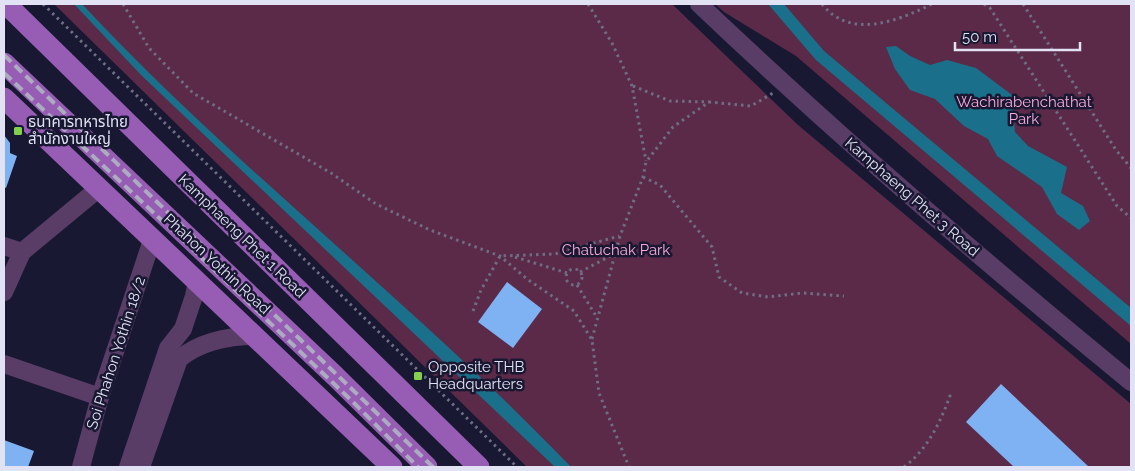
<svg xmlns="http://www.w3.org/2000/svg" width="1135" height="471" font-family="Raleway,'Noto Sans Thai',sans-serif">
<style>
.green{fill:#5b2a48}
.water{fill:#1a708a}
.building{fill:#7eb2f3}
.lines{fill:none;stroke-linecap:round;stroke-linejoin:round}
.path{stroke:#6d6d84;stroke-width:3;stroke-dasharray:2.5 4;stroke-linecap:butt}
.minor{stroke:#593d67;stroke-width:18}
.major{stroke:#975cb4;stroke-width:21}
.rail{stroke:#acacc1;stroke-width:4;stroke-dasharray:10 5;stroke-linecap:butt}
.poi-dot{fill:#83d04e;stroke:#191832;stroke-width:2}
.labels{text-anchor:middle;dominant-baseline:central;stroke-width:5;stroke-linejoin:round;paint-order:stroke}
.park-label{font-size:15px;fill:#faa9d8;stroke:#191832}
.poi-label{font-size:15px;fill:#e1e2f4;stroke:#191832;text-anchor:start}
.street-label{font-size:15px;fill:#e1e2f4;stroke:#191832}
</style>
<rect width="100%" height="100%" fill="#191832"/>
<!-- green -->
<g class="green">
<path d="M54,4H672L798,125L1131,404V467H527Z"/>
<path d="M715,4H1131V344L796,56L724,12Z"/>
</g>
<!-- water -->
<g class="water">
<path d="M74,4H82C235,168 416,305 571,467H555L141,75Z"/>
<path d="M768,4H784L824,51L1131,308V326L816,60Z"/>
<path d="M896,46L910,56L930,65L947,60L976,68L1012,95L1015,132L1028,146L1067,167L1061,193L1083,206L1090,221L1079,230L1057,214L1042,187L997,156L988,139L964,126L935,99L910,90L895,69L886,47Z"/>
</g>
<!-- building -->
<g class="building">
<path d="M4,135L10,143V153L17,156L6,188L4,187Z"/>
<path d="M507,282L542,309L513,348L478,322Z"/>
<path d="M1001,384L1089,467H1014L966,422Z"/>
<path d="M4,440L34,451L28,467H4Z"/>
</g>
<g class="lines">
<!-- path -->
<g class="path">
<path d="M43,4L517,467"/>
<path d="M123,4L149,48L193,93L331,173L376,204L430,230L500,256L527,279L574,311L592,340L599,393L629,467"/>
<path d="M588,4L612,43L632,86L646,161"/>
<path d="M822,4C850,40 898,21 932,4"/>
<path d="M984,4L990,8L1117,206L1131,218"/>
<path d="M1023,4L1116,150L1131,168"/>
<path d="M633,86L670,101L709,102"/>
<path d="M643,177L660,185L712,247L719,277L742,293L768,297L803,293L844,296"/>
<path d="M515,257L567,273"/>
<circle cx="574" cy="277" r="8"/>
<path d="M580,272L614,254"/>
<path d="M577,285L596,316"/>
<path d="M473,311L481,290L500,256L555,254L619,236"/>
<path d="M592,339L620,236L643,177L646,162L673,127L709,102L751,106L773,93"/>
<path d="M904,467C928,449 941,421 951,393"/>
</g>
<!-- minor -->
<g class="minor">
<path d="M699,4C838,136 983,261 1131,382"/>
<path d="M4,246L22,252L4,292"/>
<path d="M22,252L98,189"/>
<path d="M4,364L100,397"/>
<path d="M81,467L100,397L152,240"/>
<path d="M128,467L168,348L183,329L194,296L197,282"/>
<path d="M141,467L179,359C201,341 228,336 255,336"/>
</g>
<!-- major -->
<g class="major">
<path d="M6,4L479,467"/>
<path d="M4,63L335,376L427,467"/>
<path d="M4,98L392,467"/>
</g>
<!-- rail -->
<g class="rail">
<path d="M4,55L433,467"/>
<path d="M4,73L186,243L352,401L418,467"/>
</g>
</g>
<!-- markers -->
<g class="poi-dot">
<rect x="13" y="126" width="10" height="10" rx="2.5"/>
<rect x="413" y="371" width="10" height="10" rx="2.5"/>
</g>
<g class="labels">
<!-- park labels -->
<g class="park-label">
<text x="1024" y="102">Wachirabenchathat<tspan x="1024" dy="17">Park</tspan></text>
<text x="616" y="250">Chatuchak Park</text>
</g>
<!-- poi labels -->
<g class="poi-label">
<text x="28" y="122">ธนาคารทหารไทย<tspan x="28" dy="17">สำนักงานใหญ่</tspan></text>
<text x="428" y="367">Opposite THB<tspan x="428" dy="17">Headquarters</tspan></text>
</g>
<!-- street labels -->
<g class="street-label">
<text transform="translate(912 197) rotate(41)">Kamphaeng Phet 3 Road</text>
<text transform="translate(242 236) rotate(44)">Kamphaeng Phet 1 Road</text>
<text transform="translate(217 264) rotate(43)">Phahon Yothin Road</text>
<text transform="translate(116 353) rotate(-72)">Soi Phahon Yothin 18/2</text>
</g>
</g>
<!-- border -->
<rect width="1135" height="471" fill="none" stroke="#e1e2f4" stroke-width="10"/>
<!-- scale -->
<path d="M955 42v8h125v-8" fill="none" stroke="#e1e2f4" stroke-width="2.5"/>
<text x="962" y="42" font-size="15" fill="#e1e2f4" stroke="#191832" stroke-width="4" paint-order="stroke">50 m</text>
</svg>
